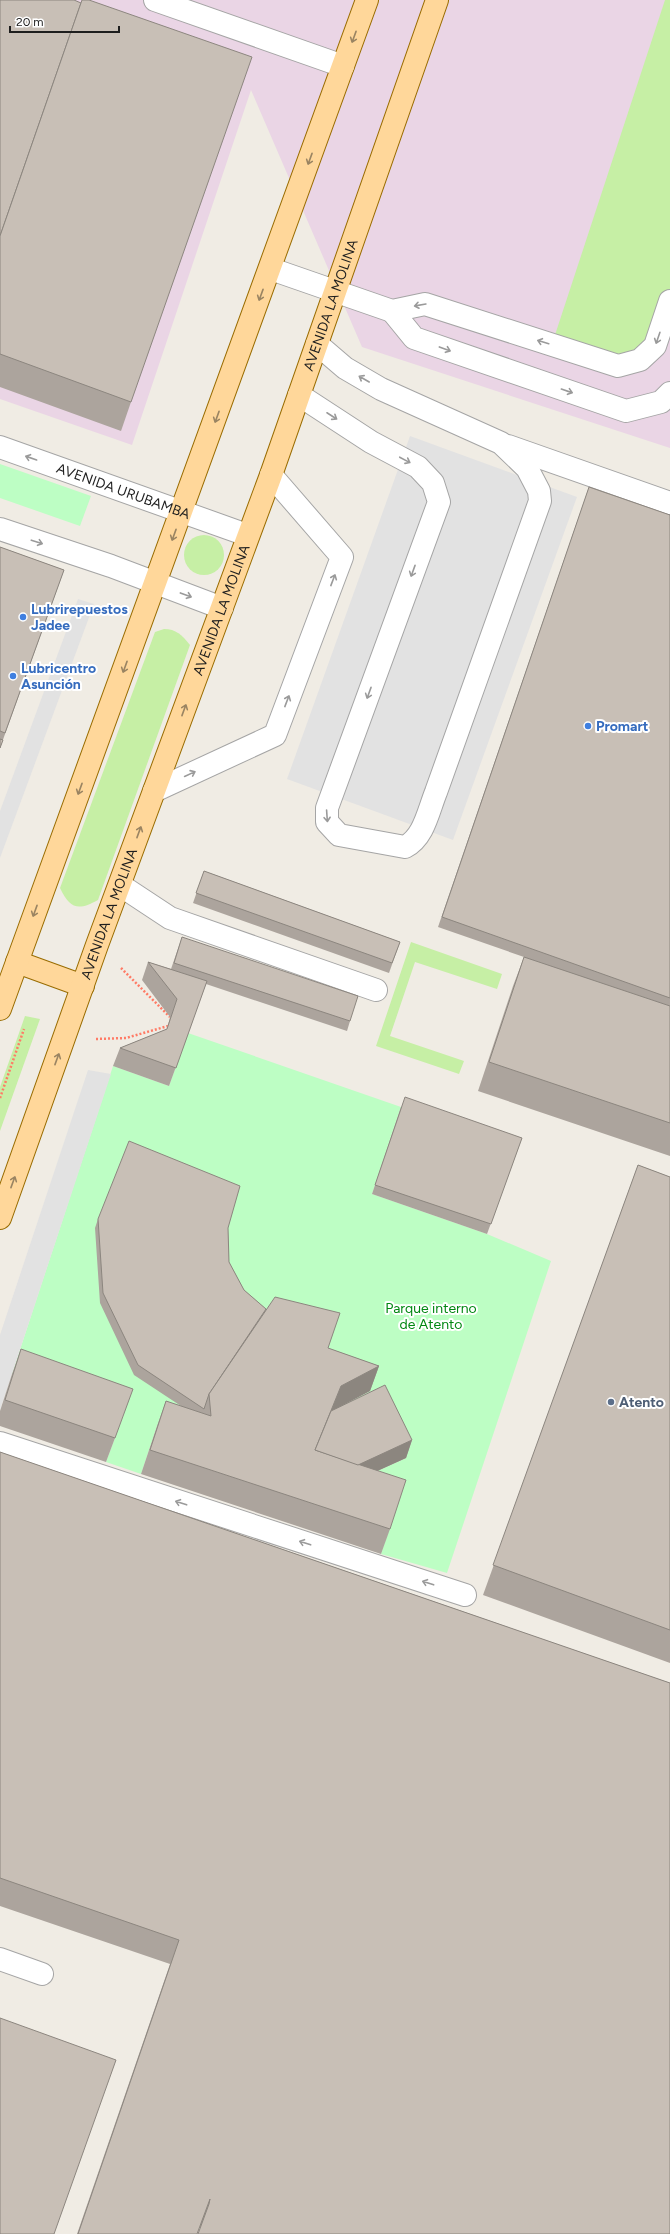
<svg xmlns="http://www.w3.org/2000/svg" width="670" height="2234" font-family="Figtree,sans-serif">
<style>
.industrial{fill:#ead5e5}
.grass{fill:#c6efa5}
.park{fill:#bdfec4}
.parking{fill:#e2e2e2}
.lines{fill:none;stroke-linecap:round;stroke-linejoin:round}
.minor-casing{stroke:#a5a5a5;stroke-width:24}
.major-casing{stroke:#996c00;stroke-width:24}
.path{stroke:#ff7b66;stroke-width:2.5;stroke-dasharray:2 2;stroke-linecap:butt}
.minor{stroke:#fff;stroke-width:22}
.major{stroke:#ffd79a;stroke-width:22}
.wall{fill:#aca49d}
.shaded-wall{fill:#8c867f}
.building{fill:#c8bfb6;stroke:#8c867f}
.oneway{stroke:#9a8462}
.oneway2{stroke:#9a9a9a}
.shop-dot{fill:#3f7fe0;stroke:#fff;stroke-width:1.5}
.service-dot{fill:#5c6f8a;stroke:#fff;stroke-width:1.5}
.labels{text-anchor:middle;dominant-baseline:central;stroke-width:4;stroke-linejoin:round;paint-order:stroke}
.street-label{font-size:14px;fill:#1e1e1e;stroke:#fff}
.shop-label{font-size:14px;font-weight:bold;fill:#366cbe;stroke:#fff;text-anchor:start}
.park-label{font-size:14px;fill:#028712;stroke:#fff}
.service-label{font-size:14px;font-weight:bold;fill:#4e5e75;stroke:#fff;text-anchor:start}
</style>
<rect width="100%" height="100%" fill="#f0ece4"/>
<!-- industrial -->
<path class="industrial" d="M0,0H670V448L362,347L251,90L132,445L0,399Z"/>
<!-- grass -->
<g class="grass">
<path d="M665,0H670V301L653,348L622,361L554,338Z"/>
<circle cx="204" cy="555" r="20"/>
<path d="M164,629C176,629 182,635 190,645L98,900C78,911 70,909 60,888L155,632Z"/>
<path d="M411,942L502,974L497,989L415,962L390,1036L464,1061L459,1074L376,1046Z"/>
<path d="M25,1016L40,1019L0,1131V1087Z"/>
</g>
<!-- park -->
<g class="park">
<path d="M0,464L91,496L80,526L0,498Z"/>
<path d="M188,1033L401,1107L372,1194L487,1234L551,1261L447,1573L381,1554L397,1505L342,1487L406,1458L332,1411L370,1391L266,1321L125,1150L200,1419L157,1426L141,1474L106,1462L124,1414L12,1374L113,1066L169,1086Z"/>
</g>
<!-- parking -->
<g class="parking">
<path d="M410,436L577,497L453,840L287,779Z"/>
<path d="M78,599L94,604L0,858V811Z"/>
<path d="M88,1070L111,1074L0,1410V1335Z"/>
</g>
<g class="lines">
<defs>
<g id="minor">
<path d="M155,0L343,66"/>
<path d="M271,269L392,311L425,304L618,366L640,360L655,346L670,301"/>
<path d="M392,311L414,338L626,411L661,402L670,393"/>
<path d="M299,395L371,442L418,467L433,483L439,502L327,808V822L339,835L405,847C424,837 428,812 436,792L540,501L539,491L527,468L501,443L381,389L345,368L317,344"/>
<path d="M508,446L670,503"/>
<path id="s1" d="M0,447L247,535"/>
<path d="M0,529L111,566L222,608"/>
<path d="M154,791L275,735L342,557L271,475"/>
<path d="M120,885L170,918L376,990"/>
<path d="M0,1443L465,1595"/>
<path d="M0,1959L42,1974"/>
</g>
<g id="major">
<path d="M17,962L83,986"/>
<path d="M0,1009L367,0"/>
<path id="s2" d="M0,1218L97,945L271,475L437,0"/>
</g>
</defs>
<!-- minor casing -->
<use href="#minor" class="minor-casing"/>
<!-- major casing -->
<use href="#major" class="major-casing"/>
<!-- path -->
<g class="path">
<path d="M121,968L170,1017"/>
<path d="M96,1039L126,1038L168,1026"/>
<path d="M0,1098L24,1029"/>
</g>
<!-- minor -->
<use href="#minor" class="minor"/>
<!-- major -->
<use href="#major" class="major"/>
</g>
<!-- wall -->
<g class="wall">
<path d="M0,0L131,402L121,431L0,387Z"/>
<path d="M589,487L670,515V1156L478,1091L513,986L524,957L438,927Z"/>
<path d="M0,547L64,570L0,748Z"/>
<path d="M204,871L400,942L389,973L193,903Z"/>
<path d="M182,937L350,1021L347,1031L206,984L169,1086L113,1066L120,1048L167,1029L170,1017L142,980L148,962L171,969Z"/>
<path d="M401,1107L522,1138L487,1234L372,1194Z"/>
<path d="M638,1165L670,1177V1663L483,1595Z"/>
<path d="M98,1219L228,1228L229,1262L244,1290L266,1309L328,1348L379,1366L370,1391L338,1407L412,1440L406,1458L377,1471L390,1529L381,1554L141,1474L157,1426L166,1401L181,1406L134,1375L100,1303L95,1228Z"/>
<path d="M21,1349L115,1438L106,1462L0,1426V1411L12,1374Z"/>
<path d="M0,1452L670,1683L200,2229V2225L197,2234H77L170,1964L0,1906Z"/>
</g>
<!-- shaded-wall -->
<g class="shaded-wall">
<path d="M379,1366L370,1391L332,1411L312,1457L341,1386Z"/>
<path d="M412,1440L406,1458L342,1487L348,1469Z"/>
</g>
<!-- building -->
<g class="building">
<path d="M0,0H74L81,3L0,236Z"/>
<path d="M82,0H89L252,57L131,402L0,354V236Z"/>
<path d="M589,487L670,515V998L442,917Z"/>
<path d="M0,547L64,570L5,733L0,731Z"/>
<path d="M0,739L3,740L0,748Z"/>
<path d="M204,871L400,942L392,963L196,893Z"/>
<path d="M182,937L358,996L350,1021L174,963Z"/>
<path d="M524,957L670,1006V1123L489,1062Z"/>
<path d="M148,962L207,981L176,1068L120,1048L167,1029L177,999Z"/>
<path d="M405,1097L522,1138L491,1224L375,1185Z"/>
<path d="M129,1141L240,1186L228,1228L229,1262L244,1290L266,1309L209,1394L204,1409L138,1365L103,1293L98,1219Z"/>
<path d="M638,1165L670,1177V1630L493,1565Z"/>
<path d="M275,1297L340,1313L328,1348L379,1366L341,1386L315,1450L406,1480L390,1529L150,1450L166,1401L211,1416L209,1394Z"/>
<path d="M21,1349L133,1389L115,1438L5,1400Z"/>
<path d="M385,1385L412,1440L358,1465L315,1450L331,1411Z"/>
<path d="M0,1452L670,1683V2234H198L209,2204L210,2199L197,2234H78L179,1940L0,1878Z"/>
<path d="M0,2018L116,2060L54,2234H0Z"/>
</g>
<!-- one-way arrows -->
<defs><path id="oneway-shaft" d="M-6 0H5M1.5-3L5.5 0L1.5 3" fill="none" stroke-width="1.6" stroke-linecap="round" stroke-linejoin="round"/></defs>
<g class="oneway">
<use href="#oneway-shaft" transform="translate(354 37) rotate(110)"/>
<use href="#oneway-shaft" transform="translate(310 159) rotate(110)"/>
<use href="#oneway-shaft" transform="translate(261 295) rotate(110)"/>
<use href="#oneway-shaft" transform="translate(217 417) rotate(110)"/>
<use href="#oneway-shaft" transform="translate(174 535) rotate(110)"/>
<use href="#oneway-shaft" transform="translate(125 667) rotate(110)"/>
<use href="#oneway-shaft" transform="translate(184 710) rotate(-70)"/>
<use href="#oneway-shaft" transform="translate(80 789) rotate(110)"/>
<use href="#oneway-shaft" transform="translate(139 832) rotate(-70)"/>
<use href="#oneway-shaft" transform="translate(35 911) rotate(110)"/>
<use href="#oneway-shaft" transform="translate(57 1059) rotate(-70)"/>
<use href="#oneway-shaft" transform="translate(13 1182) rotate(-70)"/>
</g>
<g class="oneway2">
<use href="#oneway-shaft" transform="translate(420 305) rotate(170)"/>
<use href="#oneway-shaft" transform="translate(658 338) rotate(109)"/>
<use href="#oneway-shaft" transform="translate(543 342) rotate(-163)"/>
<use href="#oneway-shaft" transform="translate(445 349) rotate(20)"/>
<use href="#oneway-shaft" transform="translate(364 379) rotate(-150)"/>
<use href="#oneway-shaft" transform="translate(567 391) rotate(19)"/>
<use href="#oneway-shaft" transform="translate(332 416) rotate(33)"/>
<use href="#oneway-shaft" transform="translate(31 458) rotate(-161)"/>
<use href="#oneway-shaft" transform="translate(405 460) rotate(28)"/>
<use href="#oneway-shaft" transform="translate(37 542) rotate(18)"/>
<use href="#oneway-shaft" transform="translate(413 571) rotate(110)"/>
<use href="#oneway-shaft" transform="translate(333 580) rotate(-69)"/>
<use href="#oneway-shaft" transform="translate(186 595) rotate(20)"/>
<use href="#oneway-shaft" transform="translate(369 693) rotate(110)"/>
<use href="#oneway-shaft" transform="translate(287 701) rotate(-69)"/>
<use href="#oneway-shaft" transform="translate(190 774) rotate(-25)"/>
<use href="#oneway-shaft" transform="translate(327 816) rotate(86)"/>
<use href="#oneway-shaft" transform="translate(181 1503) rotate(-162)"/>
<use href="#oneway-shaft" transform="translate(305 1543) rotate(-162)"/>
<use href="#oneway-shaft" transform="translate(428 1583) rotate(-162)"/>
</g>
<!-- markers -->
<g class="shop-dot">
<circle cx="23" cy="617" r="4"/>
<circle cx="13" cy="676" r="4"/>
<circle cx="588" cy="726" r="4"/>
</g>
<circle class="service-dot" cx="611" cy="1402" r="4"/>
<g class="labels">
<!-- street labels -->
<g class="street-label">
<text stroke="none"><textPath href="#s2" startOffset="971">AVENIDA LA MOLINA</textPath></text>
<text stroke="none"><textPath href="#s1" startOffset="131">AVENIDA URUBAMBA</textPath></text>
<text stroke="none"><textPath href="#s2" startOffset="647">AVENIDA LA MOLINA</textPath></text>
<text stroke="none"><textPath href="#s2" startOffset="323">AVENIDA LA MOLINA</textPath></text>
</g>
<!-- shop labels -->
<g class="shop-label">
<text x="31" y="609">Lubrirepuestos<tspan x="31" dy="16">Jadee</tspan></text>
<text x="21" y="668">Lubricentro<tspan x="21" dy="16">Asunción</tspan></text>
<text x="596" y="726">Promart</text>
</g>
<!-- park labels -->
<g class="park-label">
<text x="431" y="1308">Parque interno<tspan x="431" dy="16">de Atento</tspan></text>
</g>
<!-- service labels -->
<g class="service-label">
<text x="619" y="1402">Atento</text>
</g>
</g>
<!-- scale -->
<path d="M10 26v6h109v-6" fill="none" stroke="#1e1e1e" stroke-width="2"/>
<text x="16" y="26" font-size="12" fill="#1e1e1e" stroke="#ffffff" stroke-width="3" paint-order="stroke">20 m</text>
</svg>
